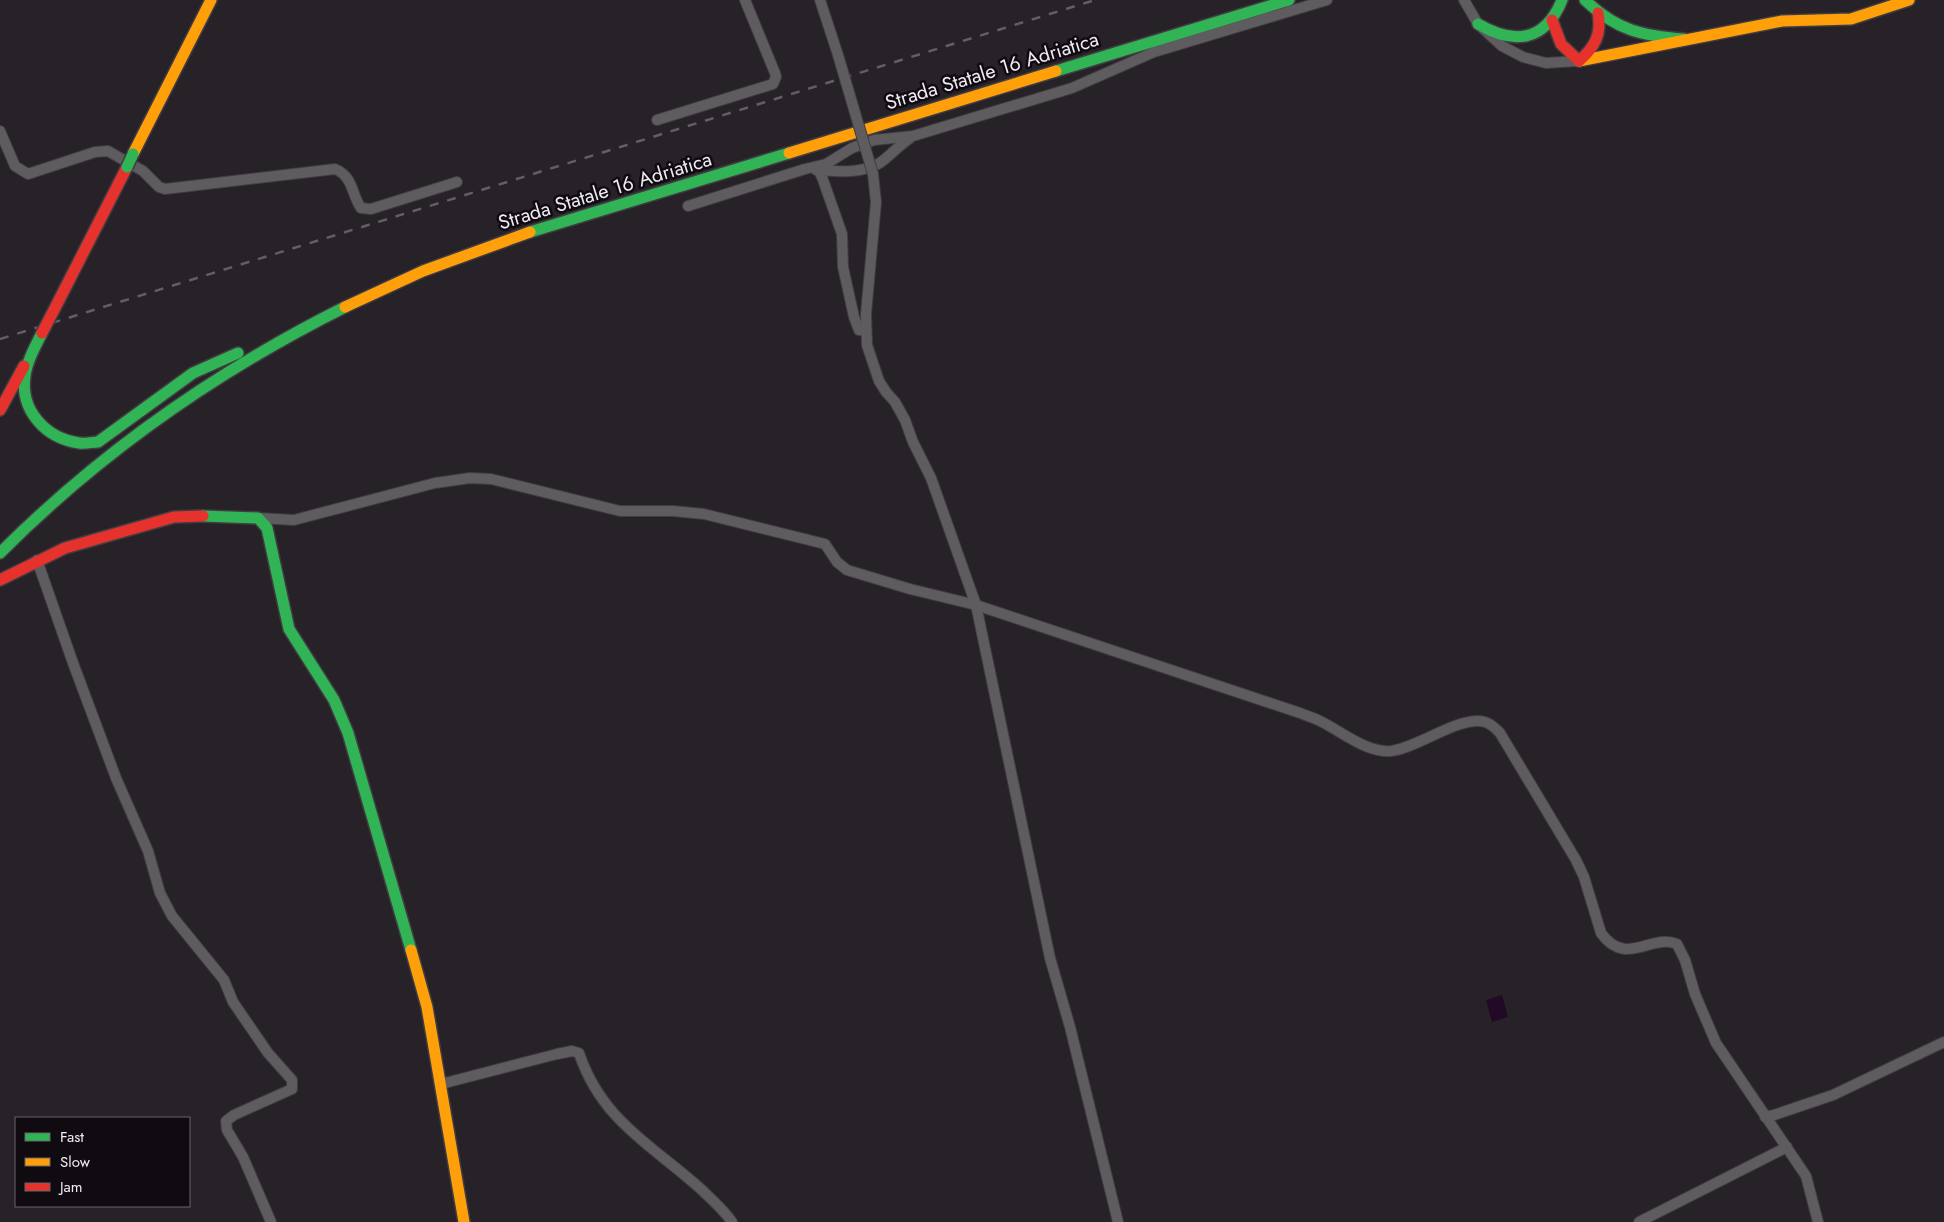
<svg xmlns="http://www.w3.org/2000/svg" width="1944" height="1222" font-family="Jost,sans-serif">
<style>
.water{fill:#220927}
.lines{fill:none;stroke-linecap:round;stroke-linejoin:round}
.street-casing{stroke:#413c42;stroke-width:12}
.fast-casing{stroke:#413c42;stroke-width:14}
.slow-casing{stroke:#413c42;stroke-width:14}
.jam-casing{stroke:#413c42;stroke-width:14}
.street{stroke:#5f5c60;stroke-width:10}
.fast{stroke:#30b455;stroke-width:11}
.slow{stroke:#ff9f0a;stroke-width:11}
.jam{stroke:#e5322d;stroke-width:11}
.rail{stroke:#625e63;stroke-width:2.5;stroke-dasharray:9 9;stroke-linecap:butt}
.street-bridge-casing{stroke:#413c42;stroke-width:12;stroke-linecap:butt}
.fast-bridge-casing{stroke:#413c42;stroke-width:14;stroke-linecap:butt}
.jam-bridge-casing{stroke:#413c42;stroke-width:14;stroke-linecap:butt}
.street-bridge{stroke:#5f5c60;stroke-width:10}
.fast-bridge{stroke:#30b455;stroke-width:11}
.jam-bridge{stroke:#e5322d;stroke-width:11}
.labels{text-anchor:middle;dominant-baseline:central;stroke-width:5;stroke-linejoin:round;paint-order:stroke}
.street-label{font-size:20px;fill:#f0eaf2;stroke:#0f0b10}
</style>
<rect width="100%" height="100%" fill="#272228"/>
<!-- water -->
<path class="water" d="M1502,995L1508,1017L1492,1022L1486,1000Z"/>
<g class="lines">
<defs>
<g id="street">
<path d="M820,0L838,55"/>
<path d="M1464,0L1478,24L1502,46L1523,57L1546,63L1578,61"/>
<path d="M657,120L773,84L776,77L775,73L745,0"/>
<path d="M0,131L15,166L28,174L95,152L108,151L143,171L159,187L165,189L335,169C354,177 351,194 361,208L371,209L457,182"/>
<path d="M817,167L822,177L842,234L843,267L854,317L859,330H866"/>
<path d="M816,170C837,171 859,174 878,164C886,160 899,145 909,139"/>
<path d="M873,174L876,202L866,314L867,345L879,381L886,392L895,402L905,420L913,442L931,478L976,605L1050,958L1070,1027L1118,1222"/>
<path d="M688,206L805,169L826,164L852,148L874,140L913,136L1072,88L1154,52L1327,0"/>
<path d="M258,518L294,520L435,483L470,478L491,479L620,511H673L704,514L825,544L837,562L847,570L910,589L976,605L1300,713C1307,716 1315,718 1322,722C1342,732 1367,753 1391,751C1418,748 1460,715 1485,722C1492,724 1496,729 1500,733L1576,860L1584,877L1601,933C1626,968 1651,933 1677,944L1685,960L1695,994L1716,1043L1806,1176L1818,1222"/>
<path d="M37,560L73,663L116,778L148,851L160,893L172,916L224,980L233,1002L268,1053L292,1080V1089L234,1115L226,1121L227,1130L243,1157L271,1222"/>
<path d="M441,1084L557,1054L572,1051L579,1053C602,1122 654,1146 703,1191C713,1201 724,1210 732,1222"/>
<path d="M1765,1117L1774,1115L1833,1095L1944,1042"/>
<path d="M1639,1222L1787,1147"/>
</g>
<g id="fast">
<path d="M1585,0C1616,30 1642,36 1684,39"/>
<path d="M1478,24C1514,45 1545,42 1562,0"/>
<path d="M1056,71L1289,0"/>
<path d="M530,232L789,153"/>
<path d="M42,333C35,347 27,361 25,376C20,410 45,438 79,443C85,444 92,442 98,442L193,373L238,353"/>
<path d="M203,516L258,518L267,528L289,629L334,700L348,733L411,950"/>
<path d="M0,553C100,453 219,370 345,307"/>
</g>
<g id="slow">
<path d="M1579,61L1782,21L1851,19L1909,0"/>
<path d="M789,153L1056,71"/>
<path d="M133,154L211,0"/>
<path d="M345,307L423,271L530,232"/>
<path d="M411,950L427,1007L464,1222"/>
</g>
<g id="jam">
<path d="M1552,20L1561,44L1579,61C1595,47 1602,34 1598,13"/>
<path d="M56,306L127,167"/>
<path d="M0,410L24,366"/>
<path d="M0,580L65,548L174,517L203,516"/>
</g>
</defs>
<!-- street casing -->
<use href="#street" class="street-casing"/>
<!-- fast casing -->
<use href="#fast" class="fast-casing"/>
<!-- slow casing -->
<use href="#slow" class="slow-casing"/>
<!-- jam casing -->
<use href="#jam" class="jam-casing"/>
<!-- street -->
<use href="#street" class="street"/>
<!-- fast -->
<use href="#fast" class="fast"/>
<!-- slow -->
<use href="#slow" class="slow"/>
<!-- jam -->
<use href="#jam" class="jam"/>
<!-- rail -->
<path class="rail" d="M0,339L1095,0"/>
<defs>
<path id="street-bridge" d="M838,55L873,174"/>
<path id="fast-bridge" d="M127,167L133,154"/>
<path id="jam-bridge" d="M42,333L56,306"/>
</defs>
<!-- street-bridge casing -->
<use href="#street-bridge" class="street-bridge-casing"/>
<!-- fast-bridge casing -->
<use href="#fast-bridge" class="fast-bridge-casing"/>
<!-- jam-bridge casing -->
<use href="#jam-bridge" class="jam-bridge-casing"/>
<!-- street-bridge -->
<use href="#street-bridge" class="street-bridge"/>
<!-- fast-bridge -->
<use href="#fast-bridge" class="fast-bridge"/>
<!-- jam-bridge -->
<use href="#jam-bridge" class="jam-bridge"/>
</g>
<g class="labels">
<!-- street labels -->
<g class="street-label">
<text transform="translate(992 71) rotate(-17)">Strada Statale 16 Adriatica</text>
<text transform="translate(605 191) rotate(-17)">Strada Statale 16 Adriatica</text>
</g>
</g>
<!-- legend -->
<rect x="15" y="1117" width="175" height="90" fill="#0f0b10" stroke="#69646a"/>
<rect x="25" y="1133" width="25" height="8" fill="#30b455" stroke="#69646a"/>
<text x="60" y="1142" font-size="15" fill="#f0eaf2">Fast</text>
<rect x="25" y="1158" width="25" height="8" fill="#ff9f0a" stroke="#69646a"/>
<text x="60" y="1167" font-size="15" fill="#f0eaf2">Slow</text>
<rect x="25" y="1183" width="25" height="8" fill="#e5322d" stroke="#69646a"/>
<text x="60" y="1192" font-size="15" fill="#f0eaf2">Jam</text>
</svg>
